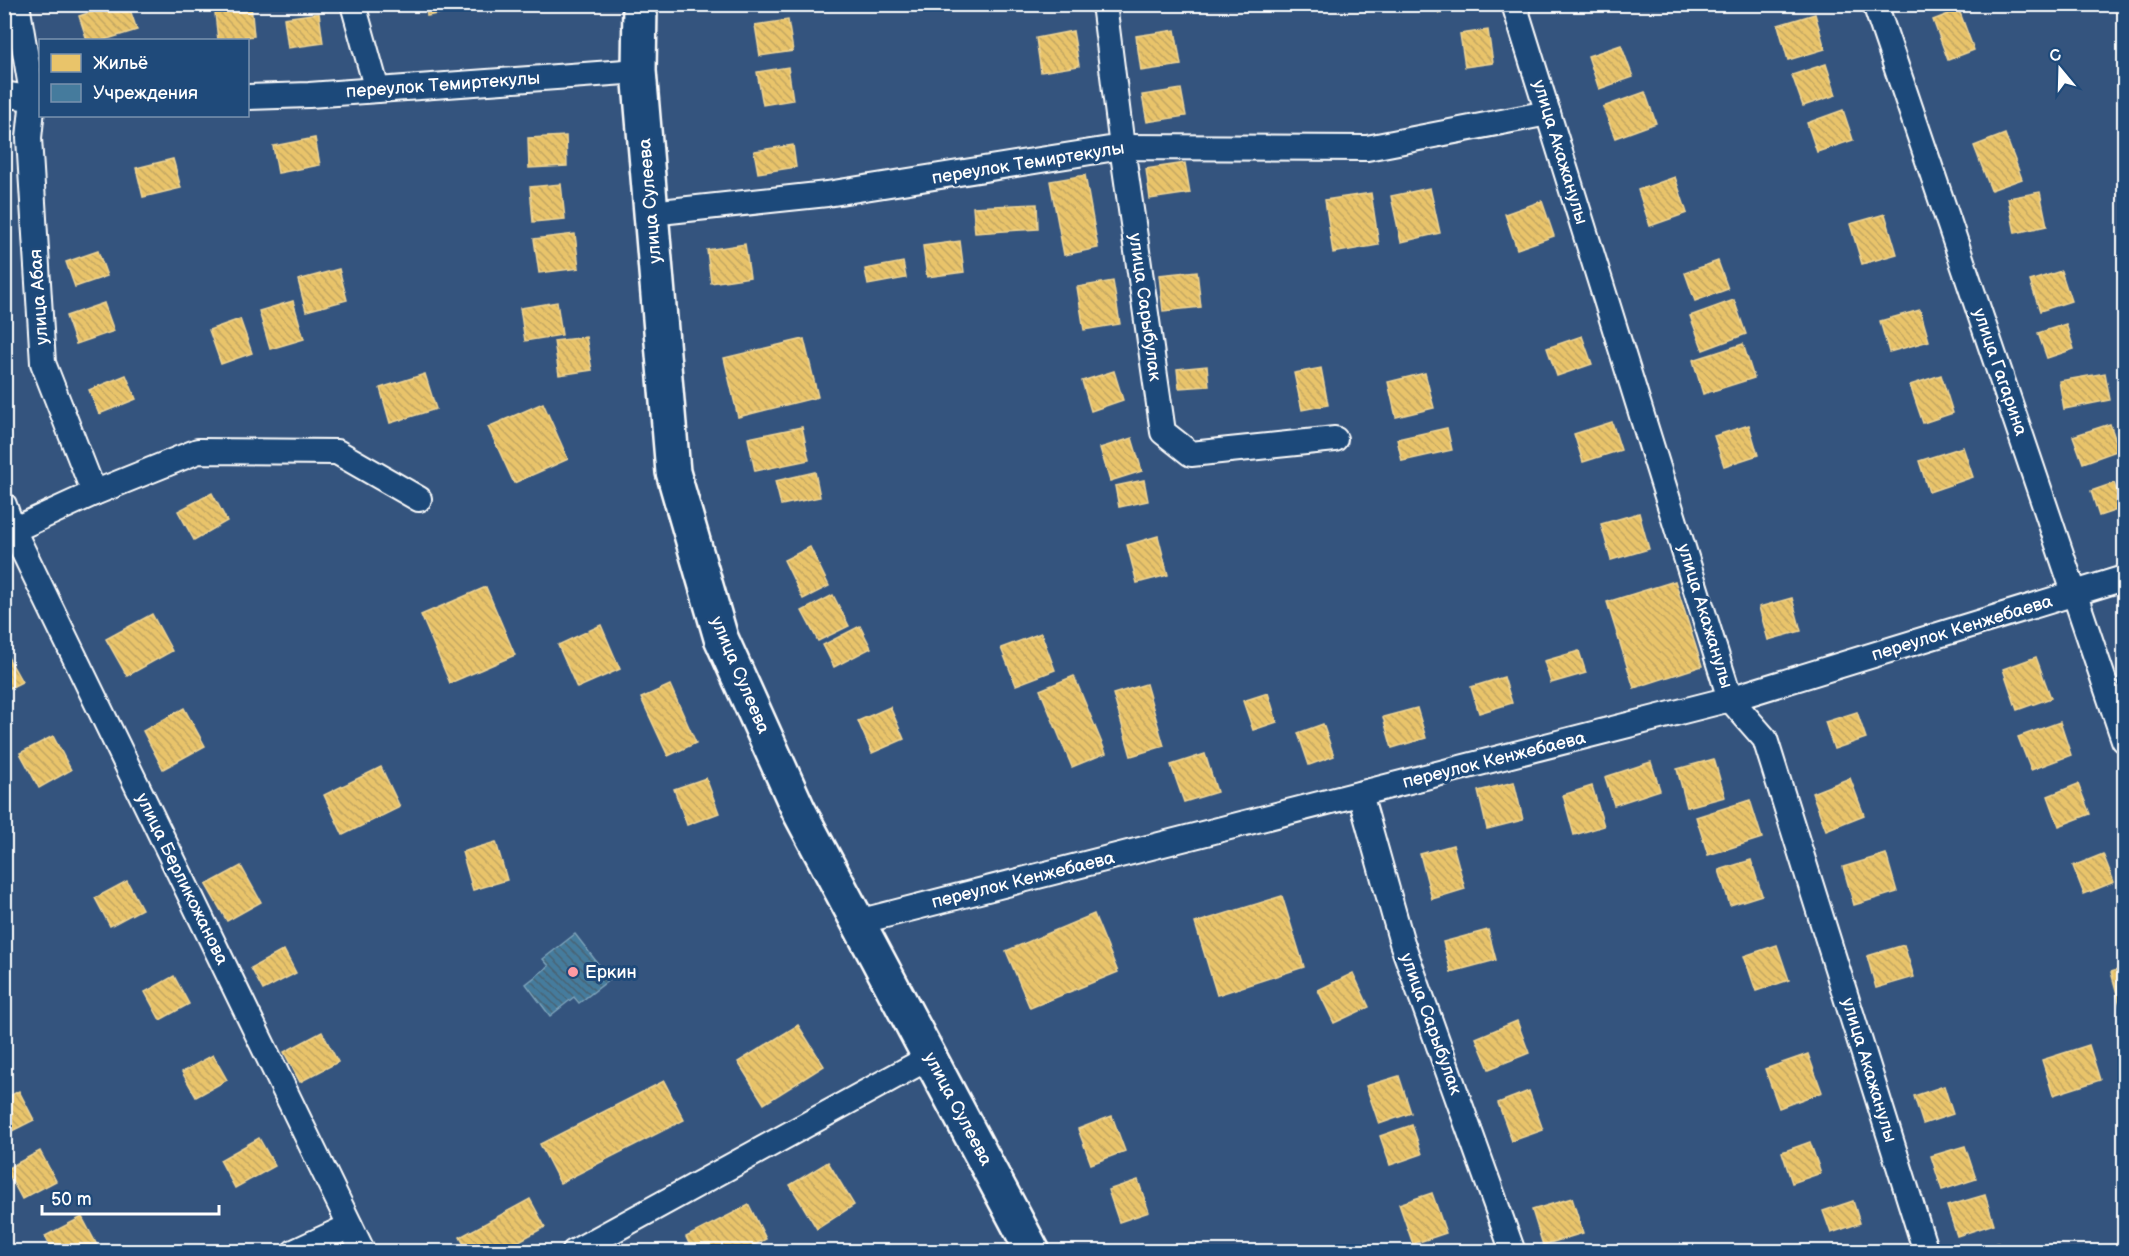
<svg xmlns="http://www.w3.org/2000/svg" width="2129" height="1256" font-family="'Balsamiq Sans',sans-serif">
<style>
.homes{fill:url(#homes-back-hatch);stroke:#f0d697;stroke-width:1.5}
.public{fill:url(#public-back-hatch);stroke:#7da3ba;stroke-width:1.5}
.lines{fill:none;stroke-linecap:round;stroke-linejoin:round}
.street-casing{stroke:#fff;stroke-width:28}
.secondary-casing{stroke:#fff;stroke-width:38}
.street{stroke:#1f4a7a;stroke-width:24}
.secondary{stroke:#1f4a7a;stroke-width:33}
.poi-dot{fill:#ff9aa2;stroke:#1f4a7a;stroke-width:2}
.labels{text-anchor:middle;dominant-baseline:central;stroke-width:6;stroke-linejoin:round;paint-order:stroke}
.street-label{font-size:18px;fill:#fff;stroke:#1f4a7a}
.poi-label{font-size:18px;fill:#fff;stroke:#1f4a7a;text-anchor:start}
</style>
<defs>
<pattern id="homes-back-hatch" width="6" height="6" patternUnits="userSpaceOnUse" patternTransform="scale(1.5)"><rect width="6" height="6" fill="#e9c46a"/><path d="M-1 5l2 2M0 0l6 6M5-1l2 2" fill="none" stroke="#c2a662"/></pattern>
<pattern id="public-back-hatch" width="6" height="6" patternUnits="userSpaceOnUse" patternTransform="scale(1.5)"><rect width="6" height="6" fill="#457b9d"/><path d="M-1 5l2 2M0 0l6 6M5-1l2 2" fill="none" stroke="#486474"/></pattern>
</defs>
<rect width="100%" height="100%" fill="#34547e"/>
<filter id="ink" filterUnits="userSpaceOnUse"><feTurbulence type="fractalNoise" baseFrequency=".0167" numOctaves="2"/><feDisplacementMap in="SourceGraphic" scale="12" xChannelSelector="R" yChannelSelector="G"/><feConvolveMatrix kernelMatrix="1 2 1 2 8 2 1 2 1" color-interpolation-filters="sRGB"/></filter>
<g filter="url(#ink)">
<!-- homes -->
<g class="homes">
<path d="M116,4H128L137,30L104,40H87L79,16Z"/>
<path d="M214,4H251L254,36L218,40Z"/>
<path d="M425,4H455L456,10L427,16Z"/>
<path d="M536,4H579V9L536,7Z"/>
<path d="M1436,4H1465L1439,13Z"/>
<path d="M2114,4H2124V24L2122,25Z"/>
<path d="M1959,10L1974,50L1948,60L1933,20Z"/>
<path d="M319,13L323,43L288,48L284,18Z"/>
<path d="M1815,14L1825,49L1788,60L1778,25Z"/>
<path d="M788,20L793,51L760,56L755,25Z"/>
<path d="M1175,30L1181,65L1141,71L1136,36Z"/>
<path d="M1488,30L1493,63L1465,67L1460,34Z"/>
<path d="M1073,31L1079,66L1041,72L1036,38Z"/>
<path d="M1621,45L1633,77L1599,89L1588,56Z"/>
<path d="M1826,64L1836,95L1803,106L1792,75Z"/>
<path d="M788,67L793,100L763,105L757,72Z"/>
<path d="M1181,89L1186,116L1147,122L1142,95Z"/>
<path d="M1645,92L1656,123L1615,138L1603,107Z"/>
<path d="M1843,110L1853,140L1817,152L1807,123Z"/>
<path d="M2005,134L2022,179L1991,190L1974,146Z"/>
<path d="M566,136L567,166L529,168L528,138Z"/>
<path d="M315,138L320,165L278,173L273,146Z"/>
<path d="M793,145L796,167L758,173L754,151Z"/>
<path d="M173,159L181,188L143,197L136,168Z"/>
<path d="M1185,163L1190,193L1150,199L1146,169Z"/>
<path d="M1085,175L1098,248L1064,255L1050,181Z"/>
<path d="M1675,177L1687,213L1650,226L1638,190Z"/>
<path d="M561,184L565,219L533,222L530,187Z"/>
<path d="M1430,188L1440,233L1401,242L1391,196Z"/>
<path d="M2040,192L2047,226L2015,233L2008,198Z"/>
<path d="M1371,193L1379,245L1333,253L1325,200Z"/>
<path d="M1542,201L1554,236L1517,249L1505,214Z"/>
<path d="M1037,204L1038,229L975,233L973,207Z"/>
<path d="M1885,214L1897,254L1862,264L1850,224Z"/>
<path d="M575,234L579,268L539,273L534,239Z"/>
<path d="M960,241L964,272L927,277L923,246Z"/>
<path d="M745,244L750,277L711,283L707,250Z"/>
<path d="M98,251L107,276L75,287L66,262Z"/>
<path d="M1718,261L1728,289L1695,301L1685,273Z"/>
<path d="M903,262L906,278L868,285L865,269Z"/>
<path d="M339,269L347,300L306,311L298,280Z"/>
<path d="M1197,271L1201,307L1163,311L1159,275Z"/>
<path d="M2061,271L2071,301L2040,311L2030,281Z"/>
<path d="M1113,281L1120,324L1084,330L1077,287Z"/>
<path d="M1734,300L1746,334L1703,350L1690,316Z"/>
<path d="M293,301L304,339L270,349L259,311Z"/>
<path d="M557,302L562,335L525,341L520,308Z"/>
<path d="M104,303L114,331L76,344L66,316Z"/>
<path d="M1920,310L1929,341L1889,352L1880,321Z"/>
<path d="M240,319L252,353L221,364L209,330Z"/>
<path d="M2066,324L2074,349L2047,358L2038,333Z"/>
<path d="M1582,336L1592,364L1557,376L1547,348Z"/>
<path d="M586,337L592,370L559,375L554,341Z"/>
<path d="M804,339L818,397L738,417L724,358Z"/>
<path d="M1743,344L1754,378L1703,394L1693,360Z"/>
<path d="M1207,366L1209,386L1179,388L1177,369Z"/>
<path d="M1321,368L1328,405L1302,410L1294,373Z"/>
<path d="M1114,371L1123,400L1091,411L1082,381Z"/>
<path d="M1425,373L1434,408L1396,417L1388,382Z"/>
<path d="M2105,373L2110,400L2064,409L2059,381Z"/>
<path d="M425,374L436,409L390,423L380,388Z"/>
<path d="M126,375L136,399L99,414L89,390Z"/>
<path d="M1941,375L1953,413L1923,423L1910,385Z"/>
<path d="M543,403L568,459L514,483L488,427Z"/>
<path d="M1612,422L1621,450L1583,462L1574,434Z"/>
<path d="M2110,424L2119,450L2083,463L2073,436Z"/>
<path d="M1749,425L1758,455L1724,466L1714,436Z"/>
<path d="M802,427L809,460L755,471L748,438Z"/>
<path d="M1447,428L1452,450L1402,461L1397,439Z"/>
<path d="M1132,438L1142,471L1110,481L1100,448Z"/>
<path d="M1963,447L1973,477L1929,492L1919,461Z"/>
<path d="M815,472L820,497L781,505L775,481Z"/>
<path d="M1144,480L1148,501L1119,507L1115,486Z"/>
<path d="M2114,483L2123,508L2099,516L2091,491Z"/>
<path d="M212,493L227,521L194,540L178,511Z"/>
<path d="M1639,513L1649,549L1611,560L1601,524Z"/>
<path d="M1158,536L1168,575L1137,583L1127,545Z"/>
<path d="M810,547L829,586L803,599L784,560Z"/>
<path d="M1675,581L1702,666L1634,688L1607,602Z"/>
<path d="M486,587L515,655L450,683L421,615Z"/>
<path d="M833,595L849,626L818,641L802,611Z"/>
<path d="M1792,598L1801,631L1768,640L1759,607Z"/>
<path d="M152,614L172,651L127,676L106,639Z"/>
<path d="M601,625L620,669L577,688L558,645Z"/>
<path d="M860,626L871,648L834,667L823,645Z"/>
<path d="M1041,633L1055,670L1016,685L1001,648Z"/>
<path d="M4,650L22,682L4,691Z"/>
<path d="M1579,651L1586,673L1551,683L1544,661Z"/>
<path d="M2036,657L2051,698L2017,710L2003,669Z"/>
<path d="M1074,676L1106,753L1072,767L1040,690Z"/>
<path d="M1504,677L1512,703L1479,713L1471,687Z"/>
<path d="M1146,684L1164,746L1131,756L1113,694Z"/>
<path d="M670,685L696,743L668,756L641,698Z"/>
<path d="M1268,693L1277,722L1253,730L1243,701Z"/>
<path d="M890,707L904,739L872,753L858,721Z"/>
<path d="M184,708L205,746L163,769L143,731Z"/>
<path d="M1417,708L1426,738L1392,748L1383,717Z"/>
<path d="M1857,712L1866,738L1834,749L1825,722Z"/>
<path d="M2060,722L2071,755L2031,770L2018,737Z"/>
<path d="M1323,724L1334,756L1309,765L1298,733Z"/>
<path d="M53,736L71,770L39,788L20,753Z"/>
<path d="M1205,754L1217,792L1184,802L1171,765Z"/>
<path d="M1714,759L1725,797L1687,807L1677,769Z"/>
<path d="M1651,762L1660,790L1614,805L1605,777Z"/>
<path d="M381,767L400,807L343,835L324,795Z"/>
<path d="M706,778L719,813L687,825L674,789Z"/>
<path d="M1850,778L1864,815L1826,830L1812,793Z"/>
<path d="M1514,782L1523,820L1487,829L1478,791Z"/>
<path d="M2078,784L2090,814L2059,826L2048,796Z"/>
<path d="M1592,786L1604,826L1574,835L1563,795Z"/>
<path d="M1750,800L1762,838L1708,855L1696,817Z"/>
<path d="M496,842L507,880L473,890L462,852Z"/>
<path d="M1453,845L1465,889L1432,899L1420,854Z"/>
<path d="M1886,854L1897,892L1854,905L1843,867Z"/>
<path d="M2103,854L2114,882L2084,894L2073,866Z"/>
<path d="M1751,860L1762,895L1730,905L1719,870Z"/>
<path d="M241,866L261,902L227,921L206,885Z"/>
<path d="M127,881L142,909L110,926L95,898Z"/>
<path d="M1282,896L1304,967L1217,995L1195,923Z"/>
<path d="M1094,914L1118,972L1030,1008L1006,951Z"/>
<path d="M1488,930L1496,960L1451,972L1443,942Z"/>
<path d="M1777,945L1789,980L1756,991L1744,956Z"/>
<path d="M1904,945L1914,977L1876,988L1867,956Z"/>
<path d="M284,950L296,973L263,990L251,968Z"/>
<path d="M2124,968V1007L2121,1008L2111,972Z"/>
<path d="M1353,973L1369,1007L1334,1023L1318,990Z"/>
<path d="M174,976L189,1004L160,1020L145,992Z"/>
<path d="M1517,1021L1529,1053L1489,1069L1476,1038Z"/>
<path d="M798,1025L824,1066L764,1104L738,1062Z"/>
<path d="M322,1032L338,1062L300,1082L284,1052Z"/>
<path d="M2089,1045L2100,1080L2053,1095L2042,1060Z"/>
<path d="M1808,1054L1822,1092L1779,1108L1765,1069Z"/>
<path d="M213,1055L227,1080L196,1097L182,1072Z"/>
<path d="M1399,1076L1411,1113L1379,1124L1366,1086Z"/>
<path d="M664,1081L684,1120L560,1183L540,1144Z"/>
<path d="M1944,1086L1953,1114L1923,1124L1914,1096Z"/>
<path d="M19,1091L34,1120L4,1135V1099Z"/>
<path d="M1529,1091L1543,1130L1512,1141L1498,1103Z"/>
<path d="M1112,1116L1125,1151L1091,1164L1078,1129Z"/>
<path d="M1412,1125L1422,1154L1390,1165L1380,1136Z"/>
<path d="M259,1138L275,1166L235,1188L220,1160Z"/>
<path d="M1810,1142L1821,1173L1792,1183L1782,1152Z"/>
<path d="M1965,1146L1976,1179L1942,1190L1931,1156Z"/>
<path d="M40,1151L56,1181L22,1199L6,1169Z"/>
<path d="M828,1162L854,1205L817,1229L790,1185Z"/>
<path d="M1138,1180L1149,1212L1119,1222L1108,1190Z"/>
<path d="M1432,1193L1446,1233L1413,1244L1399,1204Z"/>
<path d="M1985,1195L1994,1224L1957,1236L1947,1206Z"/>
<path d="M1572,1198L1583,1233L1543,1245L1532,1210Z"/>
<path d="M530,1199L545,1227L499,1252H468L460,1237Z"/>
<path d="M1853,1201L1860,1223L1831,1233L1823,1211Z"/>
<path d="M749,1205L766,1239L741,1252H693L686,1237Z"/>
<path d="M82,1217L98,1247L90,1252H53L45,1236Z"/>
<path d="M1998,1243L2001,1252H1970Z"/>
</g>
<!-- public -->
<path class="public" d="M575,934L610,979L579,1003L574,997L550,1016L526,984L549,966L543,959Z"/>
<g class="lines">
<defs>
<g id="street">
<path d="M353,4L377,90"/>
<path d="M1104,4L1122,147L1163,432L1191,454L1335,439"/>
<path d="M1514,4L1730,699L1765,739L1926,1252"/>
<path d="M1875,4L2124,740"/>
<path d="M4,94L40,100"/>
<path d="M248,97L309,95L639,71"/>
<path d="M651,213L827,194L1122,147L1367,148L1548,113"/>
<path d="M94,493L198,451L337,452L419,499"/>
<path d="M4,505L13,530L363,1252"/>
<path d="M13,530L94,493L43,363L29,138L33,99L17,4"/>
<path d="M1360,794L1402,943L1513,1252"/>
<path d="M858,922L1730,699L2124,578"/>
<path d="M294,1252L350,1226"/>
<path d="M574,1252L930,1057"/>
</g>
<path id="secondary" d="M640,4L639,71L673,472L721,638L799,811L1033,1252"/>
</defs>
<!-- street casing -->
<use href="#street" class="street-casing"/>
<!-- secondary casing -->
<use href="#secondary" class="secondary-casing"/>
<!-- street -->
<use href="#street" class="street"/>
<!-- secondary -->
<use href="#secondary" class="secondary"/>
</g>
</g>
<!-- markers -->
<circle class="poi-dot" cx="573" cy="972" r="6"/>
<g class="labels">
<!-- street labels -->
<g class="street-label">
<text transform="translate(443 85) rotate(-4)">переулок Темиртекулы</text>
<text transform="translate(1560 152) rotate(73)">улица Акажанулы</text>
<text transform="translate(1028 163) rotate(-9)">переулок Темиртекулы</text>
<text transform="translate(650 201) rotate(-95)">улица Сулеева</text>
<text transform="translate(39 297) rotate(-94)">улица Абая</text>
<text transform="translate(1145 307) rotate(82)">улица Сарыбулак</text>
<text transform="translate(2000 372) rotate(71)">улица Гагарина</text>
<text transform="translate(1705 616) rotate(73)">улица Акажанулы</text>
<text transform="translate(1962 628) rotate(-17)">переулок Кенжебаева</text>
<text transform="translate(740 675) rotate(67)">улица Сулеева</text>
<text transform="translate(1494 760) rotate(-14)">переулок Кенжебаева</text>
<text transform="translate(182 879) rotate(64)">улица Берликожанова</text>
<text transform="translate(1023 880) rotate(-14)">переулок Кенжебаева</text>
<text transform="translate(1431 1024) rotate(70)">улица Сарыбулак</text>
<text transform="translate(1869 1070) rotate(73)">улица Акажанулы</text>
<text transform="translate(958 1109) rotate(62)">улица Сулеева</text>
</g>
<!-- poi labels -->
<g class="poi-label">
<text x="585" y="972">Еркин</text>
</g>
</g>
<!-- margin -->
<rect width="2129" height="1256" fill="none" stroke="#1f4a7a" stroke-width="24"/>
<rect x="12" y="12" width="2105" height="1232" fill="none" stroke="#fff" stroke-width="2" filter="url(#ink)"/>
<!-- legend -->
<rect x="39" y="39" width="210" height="78" fill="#1f4a7a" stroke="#7992af" stroke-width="1.5"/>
<rect x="51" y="54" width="30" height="18" fill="#e9c46a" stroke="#7992af" stroke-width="1.5"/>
<text x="93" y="69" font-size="18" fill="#ffffff">Жильё</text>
<rect x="51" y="84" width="30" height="18" fill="#457b9d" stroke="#7992af" stroke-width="1.5"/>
<text x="93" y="99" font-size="18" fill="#ffffff">Учреждения</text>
<!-- north arrow -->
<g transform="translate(2060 69) rotate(341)" stroke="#1f4a7a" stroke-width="4.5" paint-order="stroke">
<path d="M0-4.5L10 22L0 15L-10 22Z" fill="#ffffff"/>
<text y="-9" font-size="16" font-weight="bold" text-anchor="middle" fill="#ffffff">С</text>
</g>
<!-- scale -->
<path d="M42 1205v9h177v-9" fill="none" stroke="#ffffff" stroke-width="3"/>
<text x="51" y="1205" font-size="18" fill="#ffffff" stroke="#1f4a7a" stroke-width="4.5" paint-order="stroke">50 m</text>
</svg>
